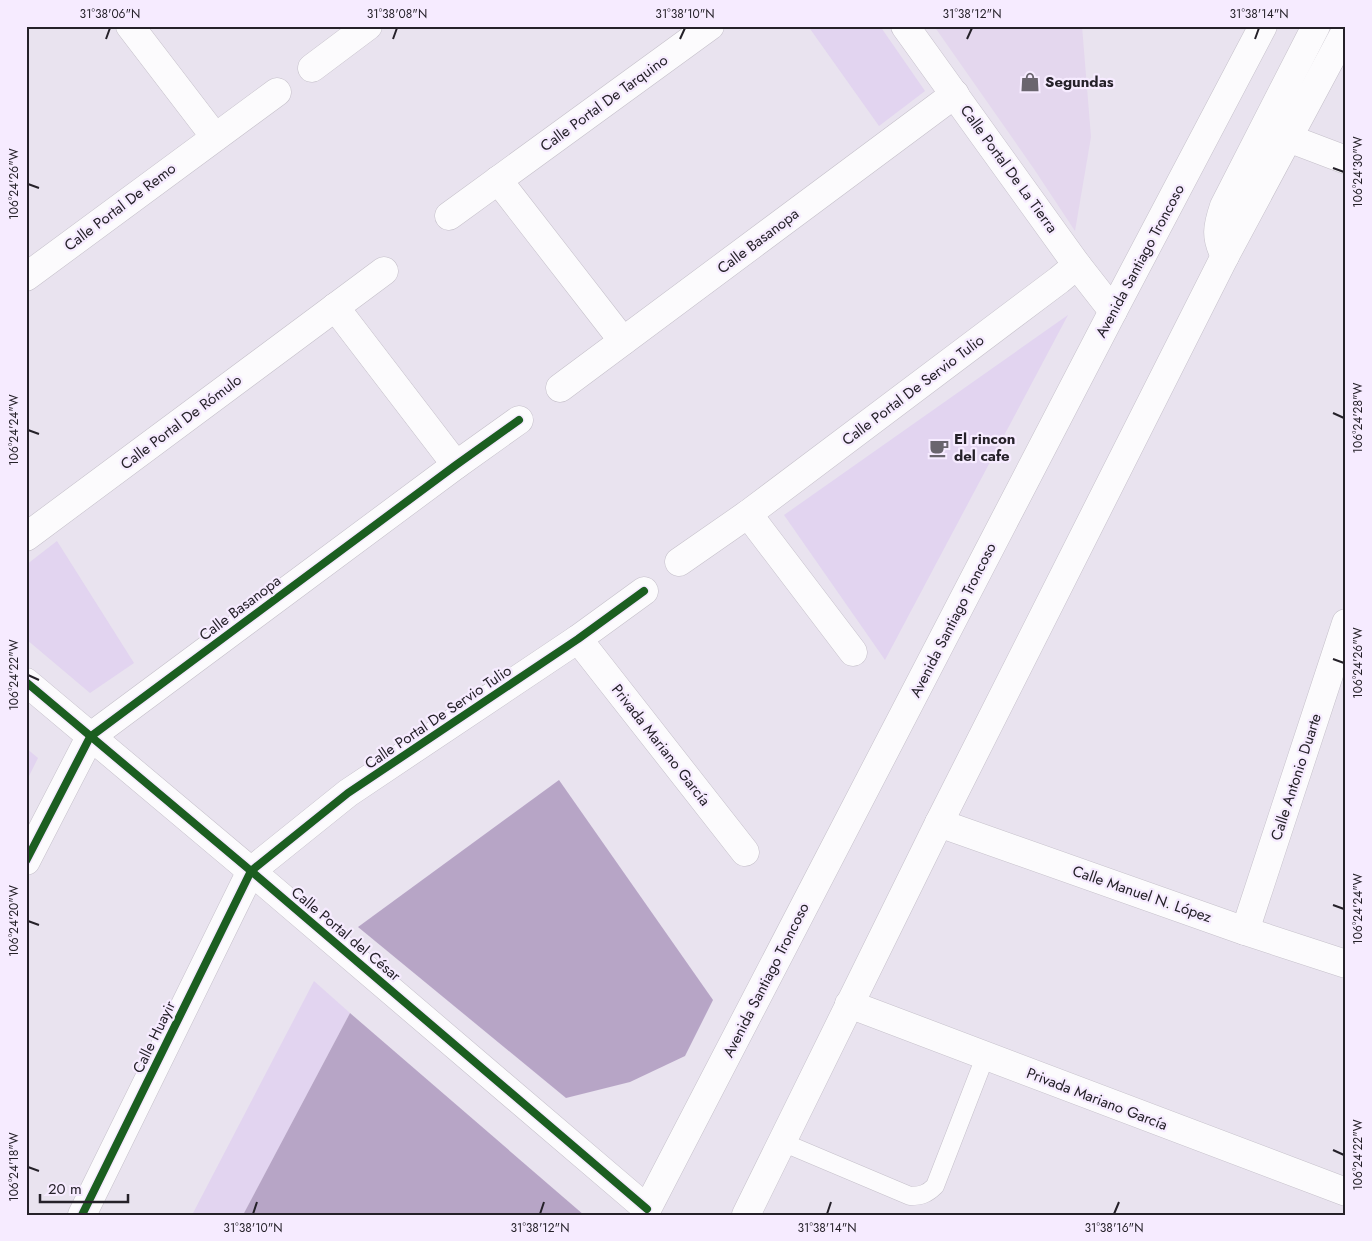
<svg xmlns="http://www.w3.org/2000/svg" width="1372" height="1241" font-family="Jost,sans-serif">
<style>
.built{fill:#e4d7ee}
.green{fill:#e2d4f0}
.water{fill:#b7a5c6}
.lines{fill:none;stroke-linecap:round;stroke-linejoin:round}
.lane-casing{stroke:#c5c0ca;stroke-width:19}
.street-casing{stroke:#c5c0ca;stroke-width:29}
.secondary-casing{stroke:#c5c0ca;stroke-width:29}
.lane{stroke:#fcfbfd;stroke-width:18}
.street{stroke:#fcfbfd;stroke-width:28}
.secondary{stroke:#fcfbfd;stroke-width:28}
.cycleway-casing{stroke:#f6ebff;stroke-width:11}
.cycleway{stroke:#1b5e20;stroke-width:8}
.ticks{fill:none;stroke:#252129;stroke-width:2}
.labels{text-anchor:middle;dominant-baseline:central;stroke-width:4.5;stroke-linejoin:round;paint-order:stroke}
.poi-label{font-size:15px;font-weight:bold;fill:#252129;stroke:#f6ebff;text-anchor:start}
.street-label{font-size:15px;fill:#252129;stroke:#f6ebff}
.neatline{fill:none;stroke:#252129;stroke-width:2}
.ticks-label{font-size:12px;text-anchor:middle;fill:#252129}
</style>
<rect width="100%" height="100%" fill="#e9e3ef"/>
<!-- built -->
<path class="built" d="M934,26H1082L1091,137L1075,231L1034,169Z"/>
<!-- green -->
<g class="green">
<path d="M808,26H880L925,91L879,126Z"/>
<path d="M1068,315L885,660L784,515Z"/>
<path d="M57,541L134,663L90,693L26,639V565Z"/>
<path d="M26,748L38,758L26,782Z"/>
<path d="M314,981L350,1013L243,1215H192Z"/>
</g>
<!-- water -->
<g class="water">
<path d="M559,780L713,1000L685,1056L630,1082L566,1098L358,927Z"/>
<path d="M350,1013L584,1215H243Z"/>
</g>
<g class="lines">
<defs>
<path id="lane" d="M782,1142L910,1196C921,1196 927,1194 935,1186L985,1057"/>
<g id="street">
<path d="M130,26L215,137"/>
<path d="M905,26L1077,265L1113,311"/>
<path d="M312,68L368,26"/>
<path d="M1288,138L1346,160"/>
<path d="M498,180L623,341"/>
<path d="M449,216L710,26"/>
<path d="M26,277L277,92"/>
<path d="M335,307L456,465"/>
<path d="M560,388L955,94"/>
<path d="M748,514L853,652"/>
<path d="M26,537L384,271"/>
<path d="M679,562L748,514L1059,280L1077,265"/>
<path d="M578,639L745,852"/>
<path d="M26,682L251,871L647,1209"/>
<path d="M939,823L1245,931L1346,964"/>
<path d="M26,861L90,737L456,465L519,420"/>
<path d="M1245,931L1346,623"/>
<path d="M849,1004L1346,1192"/>
<path d="M82,1215L251,871L348,793L578,639L644,591"/>
</g>
<g id="secondary">
<path d="M1225,256C1215,237 1217,227 1224,206L1316,26"/>
<path d="M644,1215L1113,311L1263,26"/>
<path d="M746,1215L939,823L1225,256L1346,30"/>
</g>
</defs>
<!-- lane casing -->
<use href="#lane" class="lane-casing"/>
<!-- street casing -->
<use href="#street" class="street-casing"/>
<!-- secondary casing -->
<use href="#secondary" class="secondary-casing"/>
<!-- lane -->
<use href="#lane" class="lane"/>
<!-- street -->
<use href="#street" class="street"/>
<!-- secondary -->
<use href="#secondary" class="secondary"/>
<defs>
<g id="cycleway">
<path d="M26,682L251,871L647,1209"/>
<path d="M26,861L90,737L456,465L519,420"/>
<path d="M82,1215L251,871L348,793L578,639L644,591"/>
</g>
</defs>
<!-- cycleway casing -->
<use href="#cycleway" class="cycleway-casing"/>
<!-- cycleway -->
<use href="#cycleway" class="cycleway"/>
</g>
<!-- ticks -->
<path class="ticks" d="M106,39L110,28M393,39L397,28M680,39L685,28M967,39L972,28M1255,39L1259,28M1333,168L1344,172M28,184L39,188M1333,413L1344,418M28,430L39,434M1333,659L1344,663M28,675L39,680M1333,905L1344,909M28,921L39,925M1333,1150L1344,1155M28,1167L39,1171M253,1214L257,1202M540,1214L544,1202M827,1214L831,1202M1114,1214L1119,1202"/>
<!-- icons -->
<defs>
<symbol id="shop-bare" viewBox="-9 -9 18 18"><path d="M-5-2.5h2.3a2.7 3.5 0 0 1 5.4 0H5L5.5 6h-11ZM-1.5-2.5h3a1.5 2.3 0 0 0-3 0Z" fill="#6a656e" stroke="#f6ebff" stroke-width="2.5" paint-order="stroke"/></symbol>
<symbol id="cafe-bare" viewBox="-9 -9 18 18"><path d="M-5.5-4.5H6V0H3Q3 3.5 0 3.5H-2.5Q-5.5 3.5-5.5 0ZM3-3.2v2h1.7v-2ZM-6 4.5H4V6H-6Z" fill="#6a656e" stroke="#f6ebff" stroke-width="2.5" paint-order="stroke"/></symbol>
</defs>
<g fill-rule="evenodd">
<use href="#shop-bare" x="1016" y="68" width="28" height="28"/>
<use href="#cafe-bare" x="925" y="434" width="28" height="28"/>
</g>
<g class="labels">
<!-- poi labels -->
<g class="poi-label">
<text x="1045" y="82">Segundas</text>
<text x="954" y="439">El rincon<tspan x="954" dy="17">del cafe</tspan></text>
</g>
<!-- street labels -->
<g class="street-label">
<text transform="translate(604 103) rotate(-36)">Calle Portal De Tarquino</text>
<text transform="translate(1009 169) rotate(54)">Calle Portal De La Tierra</text>
<text transform="translate(120 207) rotate(-37)">Calle Portal De Remo</text>
<text transform="translate(758 241) rotate(-37)">Calle Basanopa</text>
<text transform="translate(1140 261) rotate(-62)">Avenida Santiago Troncoso</text>
<text transform="translate(913 390) rotate(-37)">Calle Portal De Servio Tulio</text>
<text transform="translate(181 422) rotate(-37)">Calle Portal De Rómulo</text>
<text transform="translate(240 608) rotate(-37)">Calle Basanopa</text>
<text transform="translate(953 620) rotate(-63)">Avenida Santiago Troncoso</text>
<text transform="translate(438 717) rotate(-34)">Calle Portal De Servio Tulio</text>
<text transform="translate(661 745) rotate(52)">Privada Mariano García</text>
<text transform="translate(1296 777) rotate(-72)">Calle Antonio Duarte</text>
<text transform="translate(1142 894) rotate(19)">Calle Manuel N. López</text>
<text transform="translate(346 934) rotate(40)">Calle Portal del César</text>
<text transform="translate(766 980) rotate(-63)">Avenida Santiago Troncoso</text>
<text transform="translate(154 1037) rotate(-64)">Calle Huayir</text>
<text transform="translate(1097 1099) rotate(21)">Privada Mariano García</text>
</g>
</g>
<!-- border -->
<rect width="1372" height="1241" fill="none" stroke="#f6ebff" stroke-width="55"/>
<!-- scale -->
<path d="M40 1194v8h88v-8" fill="none" stroke="#252129" stroke-width="2.5"/>
<text x="48" y="1194" font-size="15" fill="#252129" stroke="#f6ebff" stroke-width="4" paint-order="stroke">20 m</text>
<rect x="28" y="28" width="1316" height="1186" class="neatline"/>
<g class="ticks-label">
<text x="110" y="18">31°38'06"N</text>
<text x="397" y="18">31°38'08"N</text>
<text x="685" y="18">31°38'10"N</text>
<text x="972" y="18">31°38'12"N</text>
<text x="1259" y="18">31°38'14"N</text>
<text transform="translate(1358 172) rotate(-90)" y="4">106°24'30"W</text>
<text transform="translate(14 184) rotate(-90)" y="4">106°24'26"W</text>
<text transform="translate(1358 418) rotate(-90)" y="4">106°24'28"W</text>
<text transform="translate(14 430) rotate(-90)" y="4">106°24'24"W</text>
<text transform="translate(1358 663) rotate(-90)" y="4">106°24'26"W</text>
<text transform="translate(14 675) rotate(-90)" y="4">106°24'22"W</text>
<text transform="translate(1358 909) rotate(-90)" y="4">106°24'24"W</text>
<text transform="translate(14 921) rotate(-90)" y="4">106°24'20"W</text>
<text transform="translate(1358 1155) rotate(-90)" y="4">106°24'22"W</text>
<text transform="translate(14 1167) rotate(-90)" y="4">106°24'18"W</text>
<text x="253" y="1232">31°38'10"N</text>
<text x="540" y="1232">31°38'12"N</text>
<text x="827" y="1232">31°38'14"N</text>
<text x="1114" y="1232">31°38'16"N</text>
</g>
</svg>
